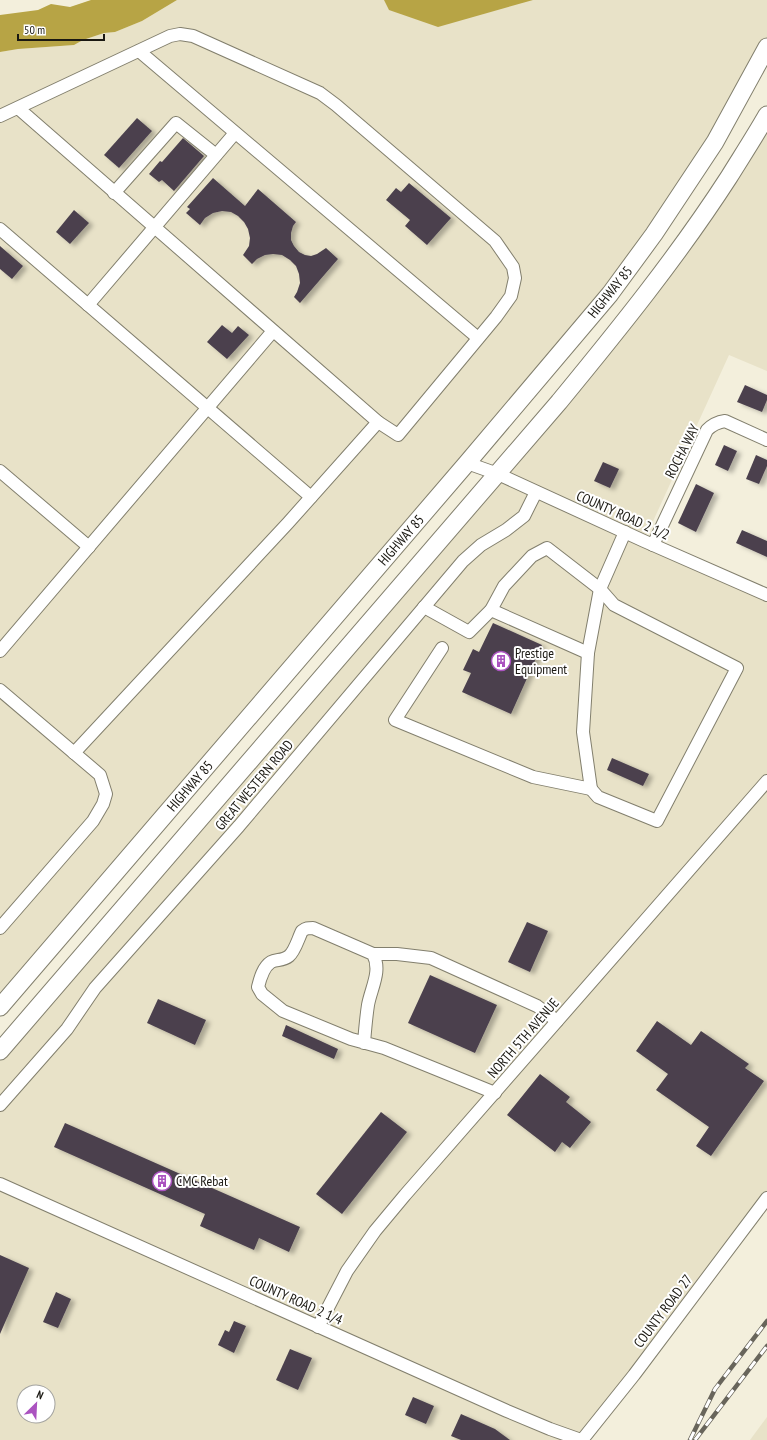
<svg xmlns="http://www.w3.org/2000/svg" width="767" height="1440" font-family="'PT Sans Narrow',sans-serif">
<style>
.built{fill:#e8e2c8;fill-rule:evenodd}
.water{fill:#b7a445}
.building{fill:#4b414e;filter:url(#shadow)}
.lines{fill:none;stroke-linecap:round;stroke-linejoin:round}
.minor-casing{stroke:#827f6d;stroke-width:14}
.highway-casing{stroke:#827f6d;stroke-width:19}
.minor{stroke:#fff;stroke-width:12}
.highway{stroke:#fff;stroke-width:17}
.rail-casing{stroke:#68655b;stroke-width:4.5}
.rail{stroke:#fff;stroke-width:3;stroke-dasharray:9;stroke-linecap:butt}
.labels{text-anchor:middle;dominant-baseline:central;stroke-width:4;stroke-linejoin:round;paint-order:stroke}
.street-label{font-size:14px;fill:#1a1812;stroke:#fff}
.poi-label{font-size:14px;fill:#1a1812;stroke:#fff;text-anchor:start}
</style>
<defs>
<filter id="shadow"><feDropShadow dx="4.5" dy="2.5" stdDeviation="2" flood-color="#0004"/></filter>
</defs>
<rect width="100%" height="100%" fill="#f3efdc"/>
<!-- built -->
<g class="built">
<path d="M177,0H767V47L654,234L0,1007V52L18,49L74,45L83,40L104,33L115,32L142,21Z"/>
<path d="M767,115V371L729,355L644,541L767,595V1198L582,1440H0V1051L559,402ZM24,1392H48V1416H24Z"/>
<path d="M767,1417V1440H750Z"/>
</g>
<!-- water -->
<g class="water">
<path d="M91,0H177L142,21L115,32L104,33L83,40L74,45L18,49L0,52V15L38,10L51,4L70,7Z"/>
<path d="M384,0H533L438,27L389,10Z"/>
</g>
<!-- building -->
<g class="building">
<path d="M137,118L152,131L119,168L104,155Z"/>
<path d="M183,138L204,156L174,191L162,180L159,182L149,174L160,161L162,162Z"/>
<path d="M213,178L245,206L258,189L296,222L293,226L291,233V240L294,246L299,252L305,255L311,256L317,254L326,248L338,259L300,303L294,297L297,292L300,283L299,274L296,266L290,260L282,255L273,254L265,255L257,259L252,264L243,255L249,246L250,238L248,229L244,222L238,216L231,212L222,211L213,213L205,218L200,225L186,213L190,209L187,207Z"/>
<path d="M409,183L451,218L427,245L405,226L410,220L386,200L396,188L401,192Z"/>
<path d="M74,210L89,223L70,244L56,232Z"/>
<path d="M0,246L23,266L12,279L0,269Z"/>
<path d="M222,325L232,333L238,326L249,335L227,359L207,342Z"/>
<path d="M745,385L767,395V400L762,412L737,402Z"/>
<path d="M724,445L737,451L728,471L715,465Z"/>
<path d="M756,455L767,460V466L759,484L746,479Z"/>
<path d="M603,462L619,469L610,488L594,481Z"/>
<path d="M696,484L714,493L696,532L678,523Z"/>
<path d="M742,530L767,541V557L736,543Z"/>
<path d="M493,623L542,645L511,714L462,692L471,673L463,670L473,649L479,652Z"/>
<path d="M612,758L649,774L643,786L607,770Z"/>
<path d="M527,922L548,931L530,972L508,962Z"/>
<path d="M430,975L497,1005L475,1053L408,1023Z"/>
<path d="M158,999L206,1020L195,1045L147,1023Z"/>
<path d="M657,1021L691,1045L701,1031L749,1064L745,1068L764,1081L711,1156L696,1146L709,1127L656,1090L668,1074L636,1051Z"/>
<path d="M286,1025L338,1049L334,1059L282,1036Z"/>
<path d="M540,1074L570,1097L566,1102L591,1122L570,1148L562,1142L555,1152L507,1115Z"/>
<path d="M381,1112L407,1132L342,1214L316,1194Z"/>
<path d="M65,1123L300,1227L289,1252L259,1238L254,1250L200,1226L205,1214L54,1147Z"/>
<path d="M0,1255L29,1268L0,1334Z"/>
<path d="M56,1292L71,1299L58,1328L43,1322Z"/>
<path d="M234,1321L246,1326L234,1353L218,1345L225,1330L229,1332Z"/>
<path d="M290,1349L312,1358L298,1390L276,1380Z"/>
<path d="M413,1397L434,1406L426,1424L405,1415Z"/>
<path d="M461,1414L495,1429L510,1440H461L451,1436Z"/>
</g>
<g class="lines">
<defs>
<g id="minor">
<path d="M139,51L478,338"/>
<path d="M0,116L170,36L180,34L193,36L320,93L336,105L495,241L513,267L515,278L511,296L496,317L398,435L378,422L18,108"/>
<path d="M114,193L176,123L216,155"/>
<path d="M0,229L311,497"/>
<path d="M88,305L235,133"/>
<path d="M467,463L498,474L644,541L767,595"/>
<path d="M0,471L89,547"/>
<path d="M653,545L707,430C712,425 718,422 725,421L767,440"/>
<path d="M424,607L469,632L491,610L504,586L532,556L547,548L600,589L614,605L737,668L657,821L598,797L591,789"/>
<path d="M491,610L588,653"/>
<path d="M442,648L395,720L533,777L591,789L583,732L588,653L600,589L625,532"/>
<path d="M0,651L273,331"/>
<path d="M0,690L100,775L106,794L103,804L93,821L0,928"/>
<path d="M74,753L288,523L378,422"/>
<path d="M373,954H397L431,958L537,1006L557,1021"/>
<path d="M364,1043C365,1031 366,1018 368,1005C371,988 382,971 373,954L313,928C308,928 306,928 302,931C298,939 295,951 289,956C283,961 276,959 271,962C263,967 260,979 258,987L262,994L283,1011L351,1039L384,1048L495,1093"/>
<path d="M0,1105L67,1029L95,988L239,826L463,561L481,545L506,530L524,516L536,492"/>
<path d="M0,1184L507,1411L550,1429L581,1440"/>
<path d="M318,1327L347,1271L375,1231L405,1195L767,781"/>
<path d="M582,1440L634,1375L767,1198"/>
</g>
<g id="highway">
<path d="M0,1007L467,463L610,294L654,234L715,142L767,47"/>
<path d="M0,1051L559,402C619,329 678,256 729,177C742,156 755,136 767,115"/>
</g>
</defs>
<!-- minor casing -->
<use href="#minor" class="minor-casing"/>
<!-- highway casing -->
<use href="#highway" class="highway-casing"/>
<!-- minor -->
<use href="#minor" class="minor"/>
<!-- highway -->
<use href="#highway" class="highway"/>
<defs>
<g id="rail">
<path d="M690,1440L715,1389L767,1321"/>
<path d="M695,1440L767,1346"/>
</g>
</defs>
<!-- rail casing -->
<use href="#rail" class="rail-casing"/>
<!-- rail -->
<use href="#rail" class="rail"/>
</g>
<!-- icons -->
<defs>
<symbol id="building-ring" viewBox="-11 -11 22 22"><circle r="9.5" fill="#fff" stroke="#ab53c0" stroke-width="1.5"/><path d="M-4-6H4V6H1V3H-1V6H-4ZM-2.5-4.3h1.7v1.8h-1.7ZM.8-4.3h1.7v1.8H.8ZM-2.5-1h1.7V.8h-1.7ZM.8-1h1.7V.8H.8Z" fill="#ab53c0"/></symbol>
</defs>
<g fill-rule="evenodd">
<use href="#building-ring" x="490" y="650" width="22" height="22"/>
<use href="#building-ring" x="151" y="1170" width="22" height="22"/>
</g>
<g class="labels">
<!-- street labels -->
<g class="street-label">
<text transform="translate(610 292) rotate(-51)">HIGHWAY 85</text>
<text transform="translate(682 451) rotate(-63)">ROCHA WAY</text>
<text transform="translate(623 515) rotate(24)">COUNTY ROAD 2 1/2</text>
<text transform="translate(401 540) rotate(-49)">HIGHWAY 85</text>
<text transform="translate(254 785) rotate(-50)">GREAT WESTERN ROAD</text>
<text transform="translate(190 786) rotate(-49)">HIGHWAY 85</text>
<text transform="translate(523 1038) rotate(-49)">NORTH 5TH AVENUE</text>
<text transform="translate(296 1300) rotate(24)">COUNTY ROAD 2 1/4</text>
<text transform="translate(663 1311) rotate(-53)">COUNTY ROAD 27</text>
</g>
<!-- poi labels -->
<g class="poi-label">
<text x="515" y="653">Prestige<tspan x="515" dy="16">Equipment</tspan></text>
<text x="176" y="1181">CMC Rebat</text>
</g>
</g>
<!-- north arrow -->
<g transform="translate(36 1404) rotate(24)"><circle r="19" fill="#ffffff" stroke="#a3a3a0"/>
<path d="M0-3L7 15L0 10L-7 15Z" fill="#ab53c0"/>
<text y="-6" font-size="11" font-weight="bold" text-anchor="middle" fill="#1a1812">N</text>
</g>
<!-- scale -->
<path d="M18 34v6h86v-6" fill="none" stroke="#1a1812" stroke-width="2"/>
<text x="24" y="34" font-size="12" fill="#1a1812" stroke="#ffffff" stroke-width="3" paint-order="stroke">50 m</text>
</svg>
